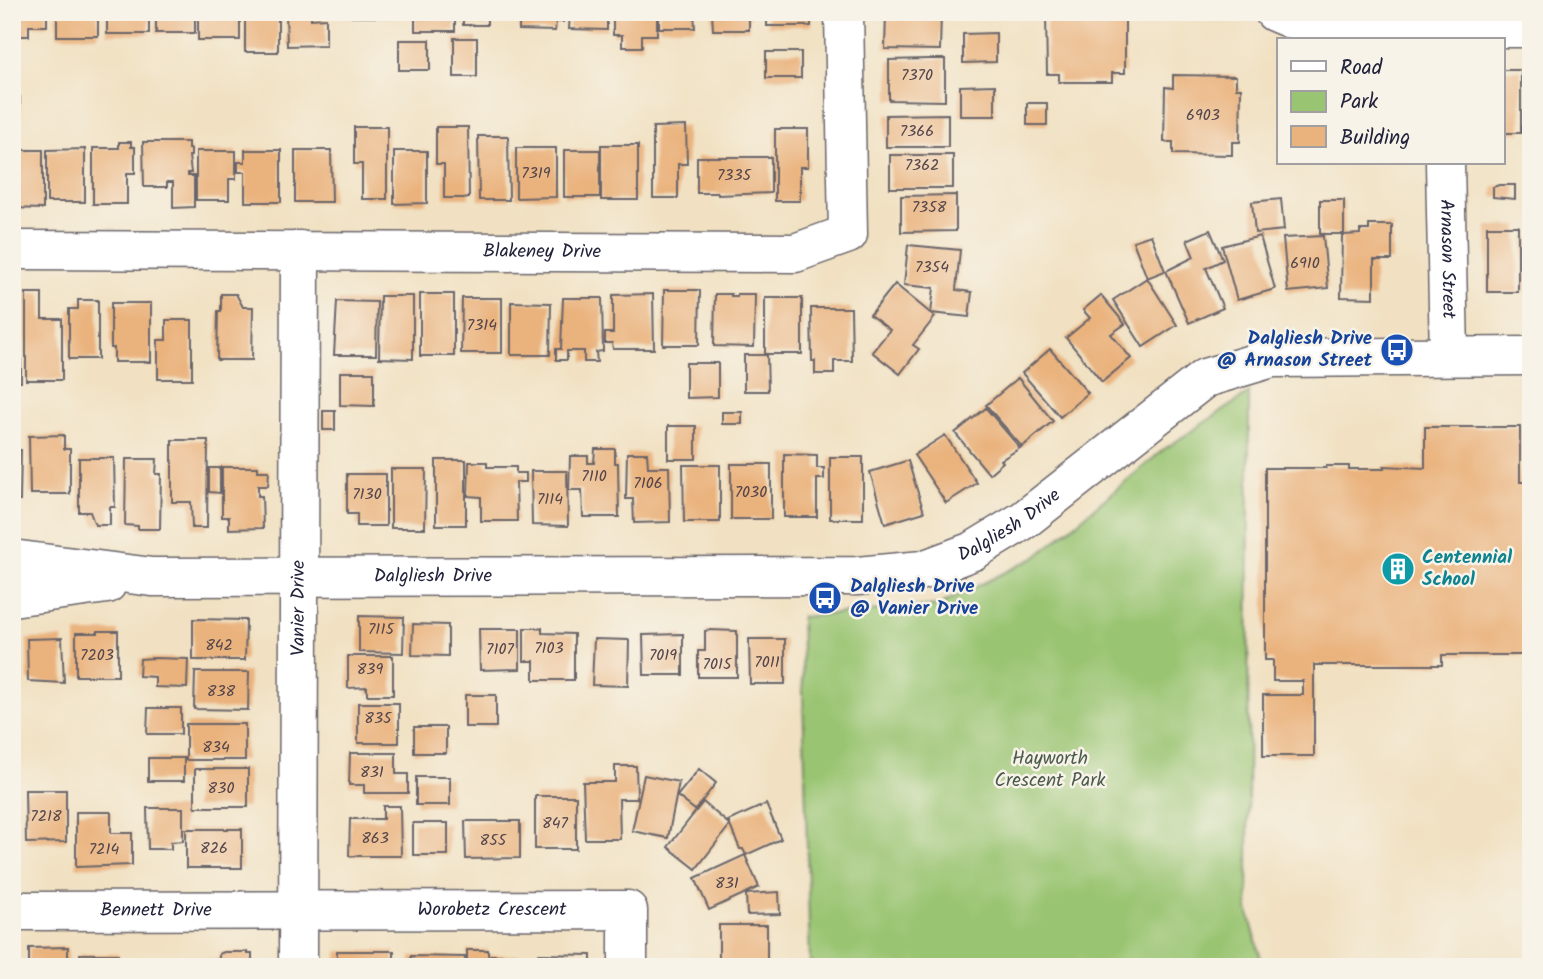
<svg xmlns="http://www.w3.org/2000/svg" width="1543" height="979" font-family="Kalam,sans-serif">
<style>
.green{fill:#99c471;stroke:#5e7356;stroke-width:2}
.building{fill:#eab27d}
.lines{fill:none;stroke-linecap:round;stroke-linejoin:round}
.minor-casing{stroke:#6a656a;stroke-width:41}
.minor{stroke:#fff;stroke-width:38}
.labels{text-anchor:middle;dominant-baseline:central;stroke-width:5;stroke-linejoin:round;paint-order:stroke}
.number-label{font-size:16px;fill:#54464c}
.street-label{font-size:19px;fill:#22223b;stroke:#f7f3e8}
.transit-label{font-size:19px;font-weight:bold;fill:#164399;stroke:#f7f3e8;text-anchor:end}
.culture-label{font-size:19px;font-weight:bold;fill:#0d838f;stroke:#f7f3e8;text-anchor:start}
.park-label{font-size:19px;fill:#4c5b4e;stroke:#f7f3e8}
</style>
<rect width="100%" height="100%" fill="#f7f3e8"/>
<filter id="ink" filterUnits="userSpaceOnUse"><feTurbulence type="fractalNoise" baseFrequency=".0143" numOctaves="2"/><feDisplacementMap in="SourceGraphic" scale="14" xChannelSelector="R" yChannelSelector="G"/><feConvolveMatrix kernelMatrix="1 2 1 2 8 2 1 2 1" color-interpolation-filters="sRGB"/></filter>
<filter id="wash" filterUnits="userSpaceOnUse"><feTurbulence type="fractalNoise" baseFrequency=".00686" numOctaves="4" result="noise"/><feDisplacementMap in="SourceGraphic" scale="28" xChannelSelector="R" yChannelSelector="G"/><feGaussianBlur stdDeviation="1.57" result="paint"/><feColorMatrix in="noise" values="0 0 0 0 0 0 0 0 0 0 0 0 0 0 0 0 0 1.4 0 .05"/><feComposite in="paint" operator="in"/></filter>
<g filter="url(#wash)">
<rect width="100%" height="100%" fill="#f1e1c2"/>
<!-- green -->
<path class="green" d="M1249,393L1248,909L1263,967H810L801,617L939,605L1036,557L1163,450Z"/>
<g id="blocks">
<!-- building -->
<g class="building">
<path d="M12,12H47V26H29V36H17V30H12Z"/>
<rect x="57" y="12" width="41" height="24"/>
<rect x="107" y="12" width="42" height="22"/>
<rect x="156" y="12" width="39" height="21"/>
<path d="M198,12H227V17H240V40H198Z"/>
<path d="M245,12H270V15H278V52H245Z"/>
<path d="M286,12H311V19L326,18V45L287,46Z"/>
<rect x="352" y="12" width="48" height="5"/>
<rect x="415" y="12" width="40" height="19"/>
<path d="M463,12H509V17H487V25H463Z"/>
<path d="M519,12H564L563,22H556L555,31L519,30Z"/>
<path d="M570,12H607V30L569,29Z"/>
<path d="M613,12H657V35H642V47H622V35H613Z"/>
<path d="M659,12H694L695,28H659Z"/>
<path d="M712,12H749V30H713Z"/>
<rect x="767" y="12" width="44" height="14"/>
<path d="M1058,12L1125,14V73H1112V82H1059V74H1047L1046,14Z"/>
<path d="M886,13L941,14L940,50L885,49Z"/>
<path d="M996,33V62L963,63V34Z"/>
<rect x="454" y="38" width="23" height="39"/>
<rect x="399" y="40" width="31" height="30"/>
<rect x="766" y="52" width="35" height="26"/>
<path d="M928,59H945V101L889,100V60Z"/>
<rect x="1503" y="70" width="18" height="63"/>
<path d="M1173,75L1236,76V88H1241L1240,142H1232V155L1173,154V142H1164L1165,87L1173,88Z"/>
<path d="M995,85V116H960V86Z"/>
<rect x="12" y="97" width="8" height="41"/>
<rect x="1027" y="103" width="20" height="22"/>
<path d="M948,114V147H886V115Z"/>
<path d="M686,126L687,164H678V198H653V127Z"/>
<path d="M354,127H387V199H362V164H354Z"/>
<path d="M436,127H468L469,198H444V164H436Z"/>
<path d="M775,129H808V167H800V201H775Z"/>
<path d="M478,136H508L509,200H479Z"/>
<path d="M119,142H131V147H135V173H127V204H93V148H119Z"/>
<path d="M143,142H188V149H191V156H189L191,173H188V176H194V207L173,208V182H167V187H144Z"/>
<rect x="601" y="145" width="37" height="55"/>
<path d="M516,148H556V197L516,198Z"/>
<path d="M85,149V202H47V150Z"/>
<path d="M12,150H43V209L12,208Z"/>
<path d="M245,150H281V202H245V172H238V162H245Z"/>
<path d="M295,150H331L332,202H295Z"/>
<rect x="564" y="150" width="36" height="47"/>
<path d="M196,151H236V179H229V200H196Z"/>
<path d="M394,151H427V203L394,204Z"/>
<rect x="890" y="155" width="63" height="33"/>
<path d="M697,157H771V193L718,195V193H697Z"/>
<path d="M1499,185H1515V199L1493,197V187Z"/>
<path d="M956,195V231L901,232V196Z"/>
<path d="M1281,199L1284,230L1255,233L1252,202Z"/>
<path d="M1320,200H1344V235L1360,234V230H1369V225H1392V260H1374V298L1341,297L1342,234H1320Z"/>
<rect x="1487" y="226" width="31" height="66"/>
<path d="M1210,230L1223,260L1206,268L1223,308L1189,323L1166,271L1194,257L1187,240Z"/>
<path d="M1151,235L1165,271L1147,278L1133,241Z"/>
<path d="M1260,236L1275,289L1237,300L1222,246Z"/>
<path d="M1323,236L1328,288L1288,292L1283,238Z"/>
<rect x="1524" y="237" width="7" height="56"/>
<path d="M908,245L960,250L956,290L972,292L969,317L931,313L934,288L904,285Z"/>
<path d="M1147,278L1177,325L1143,347L1113,300Z"/>
<path d="M895,284L935,317L913,345L919,349L900,374L872,352L890,330L870,315Z"/>
<path d="M664,290H700L699,345H663Z"/>
<path d="M26,293H42V319H62V380H26Z"/>
<path d="M221,294H236L243,307H253L252,360H217L218,311H221Z"/>
<rect x="420" y="294" width="34" height="62"/>
<path d="M653,294L654,349H613L612,343H605V333H613V295Z"/>
<path d="M715,294H731V296H737V294H755L754,347L714,346Z"/>
<path d="M1101,295L1125,324L1111,334L1131,358L1102,382L1066,338L1090,318L1083,310Z"/>
<path d="M380,296H413V359L379,358Z"/>
<path d="M462,298H502V353H461Z"/>
<path d="M563,298H602L603,351L596,352L597,362H584V351H567V360H556V349H561Z"/>
<rect x="765" y="298" width="37" height="56"/>
<path d="M78,300H98V359H69V309H78Z"/>
<path d="M337,301L377,302L376,355H334Z"/>
<path d="M511,302L551,303L550,355H511Z"/>
<path d="M111,303H151V362H114V348H111Z"/>
<path d="M811,308H851L852,361H834V374H815V361H812Z"/>
<path d="M166,320H192V379H158V340H166Z"/>
<rect x="12" y="329" width="9" height="53"/>
<path d="M1050,349L1088,393L1060,417L1022,373Z"/>
<path d="M744,355H767L768,391H744Z"/>
<path d="M686,363H718V397L686,398Z"/>
<path d="M340,372H374V406L340,405Z"/>
<path d="M1018,378L1053,421L1022,447L986,405Z"/>
<path d="M986,408L1020,448L1001,460L1003,462L989,474L955,433Z"/>
<rect x="323" y="411" width="12" height="19"/>
<rect x="722" y="412" width="20" height="12"/>
<rect x="668" y="426" width="28" height="33"/>
<path d="M1425,427H1520V482H1531V655H1442V665H1314V756H1263V695H1303V681H1273V660H1265V468H1326V466H1349V469H1384V466L1425,468Z"/>
<path d="M64,435V449H70V494H30L29,436Z"/>
<path d="M945,435L977,483L946,503L914,455Z"/>
<path d="M172,440H208L207,528H192L191,502H172Z"/>
<path d="M595,449H615V463H618L619,517H583L582,490H569L570,456H588V463H594Z"/>
<path d="M12,450H21L20,501H12Z"/>
<path d="M627,453H647L648,467H669L670,522L634,523L633,499H626Z"/>
<path d="M784,454L817,455V468H824V479H817V517H784Z"/>
<rect x="830" y="457" width="33" height="62"/>
<path d="M79,458H114L115,507H110V525H95L90,512H79Z"/>
<path d="M126,459H157L156,474H161L160,529H138V526L125,525Z"/>
<rect x="436" y="460" width="30" height="65"/>
<path d="M906,461H908L924,512L885,524L870,472Z"/>
<path d="M469,462H487V467H516V473H526V482H516L517,521H481V497L468,496Z"/>
<rect x="731" y="464" width="40" height="55"/>
<path d="M683,465H720V522H684Z"/>
<path d="M222,467H258V471H269L268,486H258V496H262L263,528L229,529V517H222Z"/>
<path d="M209,468H220V493L209,492Z"/>
<path d="M391,469H426L425,528H391Z"/>
<path d="M531,471H567L568,526L532,525Z"/>
<path d="M347,474H386V526H357V514H347Z"/>
<path d="M359,616L404,617L403,653L359,652Z"/>
<path d="M193,619L246,620L245,660H193Z"/>
<path d="M413,624L448,625V656L412,655Z"/>
<path d="M524,628H542V633L574,634V680H534V661H524Z"/>
<path d="M479,629H520V669L480,670Z"/>
<path d="M709,630L737,631V677H698V651H705V631Z"/>
<path d="M98,631H118V676H76V633H98Z"/>
<path d="M683,634V675H644L643,635Z"/>
<path d="M62,638L64,683L28,681L27,639Z"/>
<path d="M594,639L629,640L628,686L592,685Z"/>
<path d="M749,639H785V684H750Z"/>
<path d="M348,656H393V695H367V687L348,688Z"/>
<path d="M154,658L188,659L187,688L155,687V677L139,676L140,659Z"/>
<path d="M195,672H249L248,710L194,709Z"/>
<rect x="465" y="695" width="31" height="32"/>
<rect x="358" y="703" width="41" height="40"/>
<path d="M148,708H181V734H147Z"/>
<rect x="186" y="724" width="59" height="36"/>
<rect x="414" y="727" width="32" height="26"/>
<path d="M350,753H396V774H408V793H364V785H349Z"/>
<rect x="148" y="758" width="36" height="23"/>
<path d="M615,766H636L637,799H619L620,839H585L583,782H615Z"/>
<rect x="195" y="769" width="53" height="38"/>
<path d="M699,769L716,783L695,810L677,796Z"/>
<path d="M644,775L679,782L668,838L632,831Z"/>
<rect x="416" y="777" width="34" height="28"/>
<path d="M25,790H66V842L26,843Z"/>
<rect x="535" y="796" width="41" height="53"/>
<path d="M703,802L730,825L696,869L668,847Z"/>
<path d="M766,804L781,839L746,855L743,849H740L728,821Z"/>
<path d="M383,806H400L401,856H349L350,819H383Z"/>
<path d="M147,808H183V841L171,842V849H148Z"/>
<path d="M76,812H111V833H132V865L76,867Z"/>
<path d="M465,821H520V858L466,859Z"/>
<rect x="413" y="823" width="35" height="32"/>
<rect x="186" y="829" width="56" height="39"/>
<path d="M745,855L759,887L709,910L695,878Z"/>
<path d="M779,892L780,914L747,915L746,894Z"/>
<rect x="719" y="925" width="48" height="42"/>
<path d="M68,947V967H29V948Z"/>
<path d="M467,950H488V955H535V967H467Z"/>
<rect x="337" y="951" width="57" height="16"/>
<path d="M224,952H247V954H252V967H219V954Z"/>
<rect x="80" y="954" width="38" height="13"/>
<path d="M539,954L591,955V967H551V961H539Z"/>
<path d="M411,956L465,957L464,967H411Z"/>
<path d="M168,959V967H132V960Z"/>
<rect x="175" y="959" width="41" height="8"/>
</g>
</g>
</g>
<g filter="url(#ink)">
<use href="#blocks" fill-opacity="0" stroke="#6a656a" stroke-width="2"/>
<g class="lines">
<defs>
<g id="minor">
<path d="M1274,12L1312,28H1531"/>
<path id="s1" d="M1445,163L1449,356"/>
<path id="s2" d="M12,250L795,253L848,234L844,12"/>
<path id="s3" d="M12,559L152,577L857,576L923,570L973,551L1024,520L1205,378L1272,358L1531,356"/>
<path d="M12,597L107,584"/>
<path id="s4" d="M12,911L628,910V967"/>
<path id="s5" d="M298,967L300,250"/>
</g>
</defs>
<!-- minor casing -->
<use href="#minor" class="minor-casing"/>
<!-- minor -->
<use href="#minor" class="minor"/>
</g>
</g>
<!-- icons -->
<defs>
<symbol id="bus-disc" viewBox="-11 -11 22 22"><circle r="9.5" fill="#1a4fb4" stroke="#f7f3e8"/><path d="M-5-6H5V4H4V6H2V4H-2V6H-4V4H-5ZM-3.5-4V0h7V-4ZM-3.5 1.2v1.5H-2V1.2ZM2 1.2v1.5H3.5V1.2Z" fill="#fff"/></symbol>
<symbol id="building-disc" viewBox="-11 -11 22 22"><circle r="9.5" fill="#0f9aa8" stroke="#f7f3e8"/><path d="M-4-6H4V6H1V3H-1V6H-4ZM-2.5-4.3h1.7v1.8h-1.7ZM.8-4.3h1.7v1.8H.8ZM-2.5-1h1.7V.8h-1.7ZM.8-1h1.7V.8H.8Z" fill="#fff"/></symbol>
</defs>
<g fill-rule="evenodd">
<use href="#bus-disc" x="1378" y="331" width="38" height="38"/>
<use href="#building-disc" x="1379" y="550" width="38" height="38"/>
<use href="#bus-disc" x="806" y="579" width="38" height="38"/>
</g>
<g class="labels">
<!-- number labels -->
<g class="number-label">
<text x="917" y="75">7370</text>
<text x="1203" y="115">6903</text>
<text x="917" y="131">7366</text>
<text x="922" y="165">7362</text>
<text x="536" y="173">7319</text>
<text x="734" y="175">7335</text>
<text x="929" y="207">7358</text>
<text x="1305" y="263">6910</text>
<text x="932" y="267">7354</text>
<text x="482" y="325">7314</text>
<text x="594" y="476">7110</text>
<text x="648" y="483">7106</text>
<text x="751" y="492">7030</text>
<text x="367" y="494">7130</text>
<text x="550" y="499">7114</text>
<text x="381" y="629">7115</text>
<text x="219" y="645">842</text>
<text x="549" y="648">7103</text>
<text x="500" y="649">7107</text>
<text x="97" y="655">7203</text>
<text x="663" y="655">7019</text>
<text x="767" y="662">7011</text>
<text x="717" y="664">7015</text>
<text x="370" y="669">839</text>
<text x="221" y="691">838</text>
<text x="378" y="718">835</text>
<text x="216" y="747">834</text>
<text x="372" y="772">831</text>
<text x="221" y="788">830</text>
<text x="46" y="816">7218</text>
<text x="555" y="823">847</text>
<text x="375" y="838">863</text>
<text x="493" y="840">855</text>
<text x="214" y="848">826</text>
<text x="104" y="849">7214</text>
<text x="727" y="883">831</text>
</g>
<!-- street labels -->
<g class="street-label">
<text stroke="none"><textPath href="#s2" startOffset="530">Blakeney Drive</textPath></text>
<text stroke="none"><textPath href="#s1" startOffset="96">Arnason Street</textPath></text>
<text stroke="none"><textPath href="#s3" startOffset="1010">Dalgliesh Drive</textPath></text>
<text stroke="none"><textPath href="#s3" startOffset="422">Dalgliesh Drive</textPath></text>
<text stroke="none"><textPath href="#s5" startOffset="359">Vanier Drive</textPath></text>
<text stroke="none"><textPath href="#s4" startOffset="144">Bennett Drive</textPath></text>
<text stroke="none"><textPath href="#s4" startOffset="480">Worobetz Crescent</textPath></text>
</g>
<!-- transit labels -->
<g class="transit-label">
<text x="1372" y="339">Dalgliesh Drive<tspan x="1372" dy="22">@ Arnason Street</tspan></text>
<text x="850" y="587" text-anchor="start">Dalgliesh Drive<tspan x="850" dy="22">@ Vanier Drive</tspan></text>
</g>
<!-- culture labels -->
<g class="culture-label">
<text x="1422" y="558">Centennial<tspan x="1422" dy="22">School</tspan></text>
</g>
<!-- park labels -->
<g class="park-label">
<text x="1050" y="759">Hayworth<tspan x="1050" dy="22">Crescent Park</tspan></text>
</g>
</g>
<!-- margin -->
<rect width="1543" height="979" fill="none" stroke="#f7f3e8" stroke-width="42"/>
<!-- legend -->
<rect x="1277" y="38" width="228" height="126" fill="#f7f3e8" stroke="#a29fa3" stroke-width="2"/>
<rect x="1291" y="61" width="35" height="10" fill="#ffffff" stroke="#a29fa3" stroke-width="2"/>
<text x="1340" y="74" font-size="21" fill="#22223b">Road</text>
<rect x="1291" y="91" width="35" height="21" fill="#99c471" stroke="#a29fa3" stroke-width="2"/>
<text x="1340" y="108" font-size="21" fill="#22223b">Park</text>
<rect x="1291" y="126" width="35" height="21" fill="#eab27d" stroke="#a29fa3" stroke-width="2"/>
<text x="1340" y="144" font-size="21" fill="#22223b">Building</text>
</svg>
